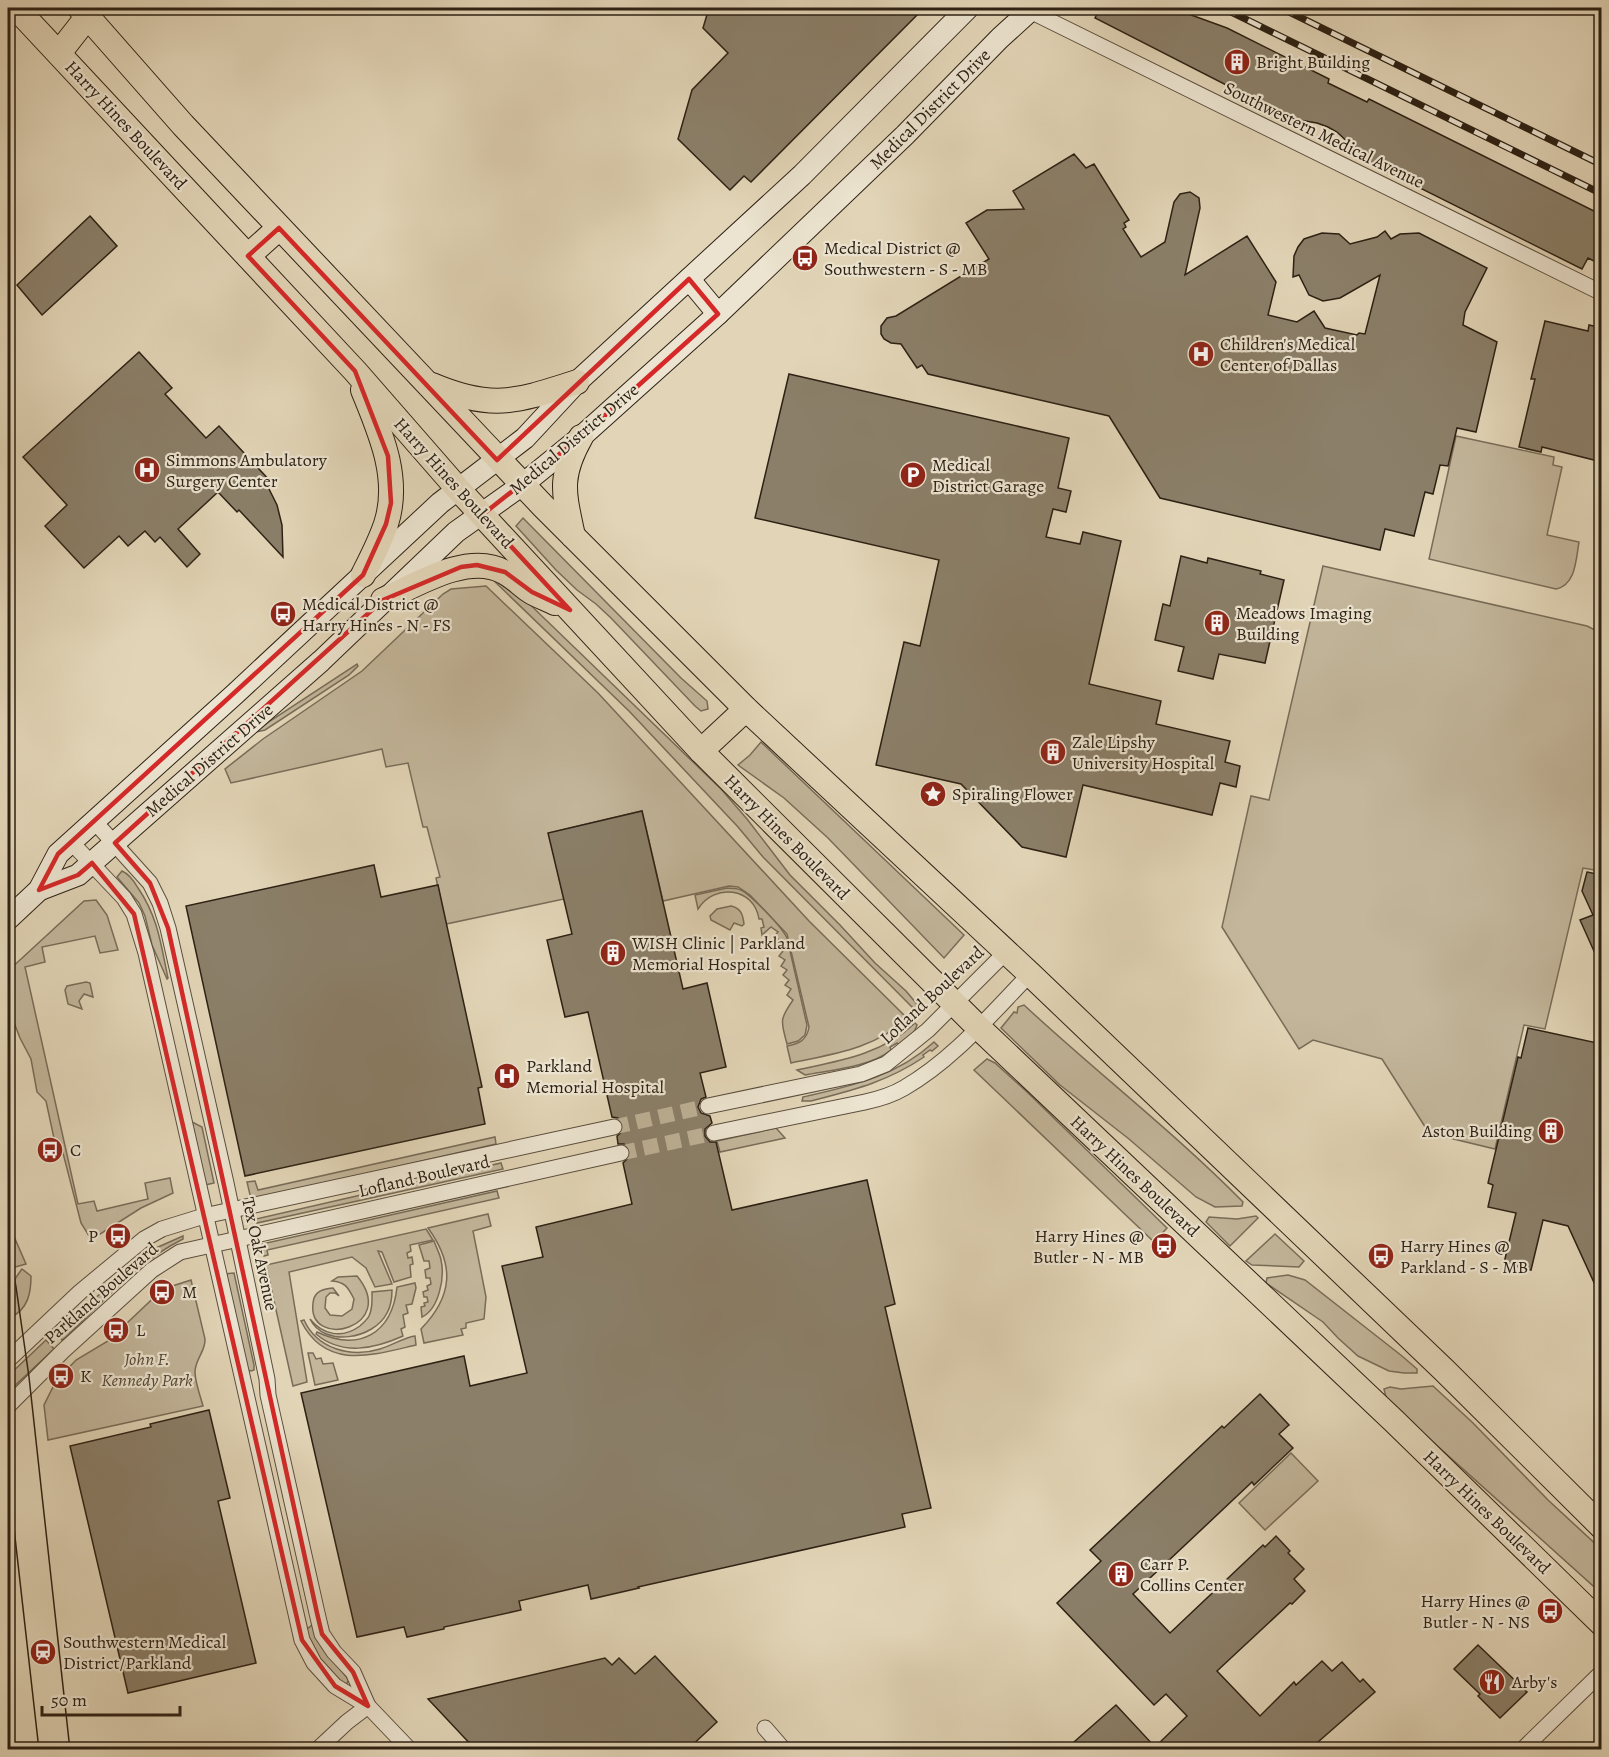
<svg xmlns="http://www.w3.org/2000/svg" width="1609" height="1757" font-family="Alegreya,serif">
<style>
.green{fill:#c3b69b;stroke:#786c58;stroke-width:1.5}
.building{fill:#8b7f69;stroke:#2d2114;stroke-width:1.5}
.lines{fill:none;stroke-linecap:round;stroke-linejoin:round}
.minor-tunnel{stroke:#beb196;stroke-width:15;stroke-dasharray:15 8;stroke-linecap:butt}
.minor-casing{stroke:#5a4e3d;stroke-width:17}
.secondary-casing{stroke:#2d2114;stroke-width:23}
.primary-casing{stroke:#2d2114;stroke-width:26}
.minor{stroke:#ece4d0;stroke-width:15}
.secondary{stroke:#ece4d0;stroke-width:21}
.primary{stroke:#e2d5b7;stroke-width:24}
.tram{stroke:#2d2114;stroke-width:1.5}
.rail-casing{stroke:#2d2114;stroke-width:7}
.rail{stroke:#ece4d0;stroke-width:4.5;stroke-dasharray:14;stroke-linecap:butt}
.marked{fill:none;stroke:#d62828;stroke-width:4.5;stroke-linejoin:round}
.labels{text-anchor:middle;dominant-baseline:central;stroke-width:4.5;stroke-linejoin:round;paint-order:stroke}
.poi-label{font-size:18px;fill:#2d2114;stroke:#ece4d0;text-anchor:start}
.street-label{font-size:18px;fill:#2d2114;stroke:#ece4d0}
.park-label{font-size:18px;font-style:italic;fill:#524636;stroke:#ece4d0}
</style>
<rect width="100%" height="100%" fill="#e2d5b7"/>
<filter id="stains"><feTurbulence type="fractalNoise" baseFrequency=".00333" numOctaves="4"/><feColorMatrix values="0 0 0 0 .2 0 0 0 0 .09 0 0 0 0 .02 0 0 0 .5 -.17"/></filter>
<radialGradient id="worn" r=".72"><stop offset=".6" stop-color="#630" stop-opacity="0"/><stop offset="1" stop-color="#630" stop-opacity=".3"/></radialGradient>
<!-- green -->
<g class="green">
<path d="M1456,436L1554,457L1553,465L1562,467L1547,535L1579,542C1576,559 1576,585 1556,589L1429,559Z"/>
<path d="M523,518L681,678L707,701L708,709L701,711L695,706L611,618L596,604L577,590L556,570L516,526Z"/>
<path d="M1323,566L1587,626L1601,633V871L1583,868L1545,1029L1524,1025L1495,1149L1429,1133L1382,1059L1313,1040L1299,1049L1222,927L1251,796L1269,800Z"/>
<path d="M491,578L516,591L721,789L747,819L790,875L840,925L875,963L906,991L916,1003L918,1008L914,1009L911,1006L763,857L738,827L629,711Z"/>
<path d="M486,586L598,693L809,921L907,1018C875,1049 833,1054 791,1063L787,1046C799,1044 807,1040 809,1027L787,934L750,895L738,887L729,886L663,901L642,811L549,833L564,899L446,924L436,878L440,877L427,827H423L408,763L386,767L382,749L231,783L225,769L263,739L362,671L443,594L451,589Z"/>
<path d="M357,664L358,666L349,675L265,730L256,732L270,721Z"/>
<path d="M761,742L964,935L944,958L828,838L784,798L738,765L750,755Z"/>
<path d="M122,871C129,874 134,881 138,888C158,917 161,945 168,978L167,979L152,945L145,916L139,903L117,877Z"/>
<path d="M727,888C732,888 736,888 741,890C751,895 782,927 787,938L807,1025L805,1035L798,1041L787,1044C781,1021 779,1020 793,1000L787,995L791,989L785,985L789,980L783,975L787,970L781,966L785,960L779,956L783,951L777,946L781,941L774,937L778,932L771,927L762,935L761,928L764,927L762,919H759C754,887 714,883 698,909L695,895Z"/>
<path d="M96,900L107,915L118,950L100,953L95,936L42,947L45,962L25,967L78,1204L94,1201L97,1211L148,1199L145,1183L170,1178L173,1193L141,1208L94,1238L89,1236L81,1223L63,1153L55,1143L46,1101L37,1092L31,1059L20,1038L8,1007V971L84,901Z"/>
<path d="M731,906C741,908 743,915 744,924L742,926L734,923L730,930L711,920L710,916L717,909Z"/>
<path d="M86,982L90,983L93,997L84,994L79,1001L82,1009L68,1004L65,990L67,986Z"/>
<path d="M1024,1005C1096,1072 1174,1132 1243,1202L1242,1206L1215,1207L1196,1197L1129,1139L1060,1085L1001,1028L1014,1012L1017,1013L1018,1007Z"/>
<path d="M915,1023L917,1025L913,1035L899,1045L897,1043L890,1047L891,1050C870,1067 831,1070 805,1075L797,1070C839,1061 883,1054 915,1023Z"/>
<path d="M934,1042L938,1046L932,1051L930,1050L923,1055L924,1057C887,1082 853,1090 811,1101H802L803,1097C851,1086 896,1077 934,1042Z"/>
<path d="M987,1059L995,1063L1026,1091L1167,1228L1154,1242L974,1070Z"/>
<path d="M192,1122L202,1127L214,1183L205,1185Z"/>
<path d="M776,1128L785,1138L720,1152L717,1141Z"/>
<path d="M495,1137L496,1144L256,1199H251L247,1182L255,1181L258,1190Z"/>
<path d="M501,1163L503,1169L257,1223L256,1219Z"/>
<path d="M497,1191L499,1198L267,1250L268,1255L264,1256L262,1244Z"/>
<path d="M488,1214L491,1226L473,1231L486,1297L484,1319L466,1323V1328L461,1329L463,1335L424,1343L421,1329C453,1296 455,1265 428,1228Z"/>
<path d="M1256,1216L1258,1218L1230,1246L1206,1222L1209,1217L1237,1219Z"/>
<path d="M426,1229L433,1240L410,1245L411,1251L407,1253L408,1258L412,1257L413,1264L410,1265L411,1277L394,1282L382,1252L378,1251L392,1284L375,1287L366,1268L352,1257L289,1272L307,1382L293,1386L266,1265Z"/>
<path d="M8,1231L12,1232L26,1264L8,1269Z"/>
<path d="M1275,1234L1304,1261L1299,1267L1252,1265L1246,1261Z"/>
<path d="M183,1236V1239C138,1261 102,1303 66,1337L62,1340L55,1331L156,1248Z"/>
<path d="M434,1241C436,1247 440,1254 441,1260C445,1277 439,1309 422,1317L421,1307L425,1306L424,1303L428,1302L427,1297H424L423,1292L428,1290L427,1286L431,1284L430,1278H426L425,1270L430,1268L429,1261H424L419,1245Z"/>
<path d="M22,1269L31,1276C31,1293 28,1309 11,1317C1,1300 12,1282 22,1269Z"/>
<path d="M234,1273L254,1365V1370L251,1371L247,1370L224,1274Z"/>
<path d="M1288,1275L1305,1280L1402,1356L1417,1369V1373H1404L1389,1371L1358,1356L1338,1338L1323,1322L1266,1283L1267,1278Z"/>
<path d="M357,1276C400,1328 307,1351 313,1303C314,1291 323,1289 333,1288L339,1296L335,1293H330L326,1297L325,1308L330,1315L342,1316L352,1309L354,1299C348,1287 345,1282 332,1281L338,1277Z"/>
<path d="M191,1280L205,1339C206,1351 195,1359 195,1372C195,1382 200,1395 203,1406L48,1440L44,1405L56,1381L76,1360L108,1341L163,1289Z"/>
<path d="M415,1283L416,1288L412,1304L406,1305L408,1313L403,1315L405,1327L401,1329L403,1336C374,1349 342,1356 316,1334L317,1332C359,1352 392,1334 397,1287Z"/>
<path d="M392,1290C392,1298 391,1306 387,1313C374,1339 324,1348 310,1319C323,1335 342,1339 360,1326C363,1323 367,1320 369,1316C373,1308 372,1300 372,1292Z"/>
<path d="M304,1320C317,1349 351,1358 380,1349C393,1345 403,1338 415,1336L416,1345C373,1355 326,1371 301,1321Z"/>
<path d="M46,1340L54,1349L8,1392V1376Z"/>
<path d="M308,1353H313L316,1359L321,1358L323,1364L333,1363L338,1380L315,1385Z"/>
<path d="M1433,1386L1473,1423L1548,1500L1601,1549V1593L1414,1425L1386,1397L1384,1389L1390,1387L1401,1389Z"/>
<path d="M1291,1453L1318,1481L1265,1530L1239,1503Z"/>
<path d="M312,1625L326,1652L349,1680L346,1685H343L314,1654L305,1631Z"/>
</g>
<!-- building -->
<g class="building">
<path d="M709,8H924L751,182L744,176L730,190L678,139L692,90L728,53L703,28Z"/>
<path d="M1100,8H1172L1227,28L1329,79L1328,83L1367,102L1369,99L1602,215V265L1588,258L1582,269L1368,162L1357,148L1352,146L1337,132L1328,127L1317,123L1293,119L1095,18Z"/>
<path d="M1074,154L1086,168L1094,164L1129,220L1124,223L1126,227L1123,229L1141,257L1165,242L1174,202L1180,194L1190,192L1199,198L1200,208L1185,275L1247,236L1276,282L1268,315L1297,322L1314,311L1325,328L1357,335L1359,333L1365,334L1380,275L1340,298L1323,301L1309,295L1299,275L1293,277L1294,256L1298,247L1304,239L1322,233L1339,234L1350,244L1377,237L1385,231L1391,239L1400,234L1419,233L1487,268L1465,312L1463,325L1497,342L1476,432L1457,428L1448,466L1440,465L1433,494L1425,492L1414,536L1385,529L1380,550L1160,498L1109,416L928,374L922,365L917,368L901,344L891,343L884,339L881,334V326L887,318L896,316L989,259L966,223L987,210L1024,209L1013,191Z"/>
<path d="M90,216L117,246L42,315L17,285Z"/>
<path d="M1545,321L1588,331L1589,325L1602,328V447L1598,461L1542,447L1541,452L1519,447L1535,379H1531Z"/>
<path d="M139,352L172,388L165,394L206,438L219,426L271,482L267,485L277,505L282,525L283,557L239,510L237,512L218,492L178,529L200,554L187,567L160,537L155,542L145,531L128,546L119,536L84,568L45,526L67,505L23,457Z"/>
<path d="M789,374L1069,438L1058,488L1071,491L1066,512L1053,509L1046,537L1080,544L1083,532L1121,541L1089,684L1161,701L1156,724L1230,741L1225,762L1240,766L1236,787L1220,783L1212,815L1083,785L1066,857L1022,847L961,784L876,765L904,642L920,646L939,560L755,518Z"/>
<path d="M1181,556L1207,563L1208,558L1261,571L1260,574L1284,580L1265,663L1219,654L1213,679L1178,671L1184,647L1155,640L1163,604L1170,606Z"/>
<path d="M642,811L683,989L707,983L726,1067L700,1073L706,1097L701,1099L698,1107L701,1113L710,1116L712,1123L705,1129V1136L710,1142H716L732,1210L867,1180L895,1304L885,1307L931,1508L902,1514L905,1527L638,1587L639,1588L591,1599L588,1585L519,1601L521,1610L444,1627V1629L407,1637L404,1627L357,1637L301,1393L464,1356L470,1386L527,1373L502,1266L543,1257L536,1227L632,1204L623,1163L630,1156V1150L624,1144H618L617,1136L623,1131V1124L618,1118L612,1117L588,1012L565,1017L547,940L572,934L548,833Z"/>
<path d="M374,865L381,897L438,885L482,1087L478,1088L485,1124L245,1176L186,906Z"/>
<path d="M1587,872L1602,875V969L1580,920L1593,915L1582,891Z"/>
<path d="M1528,1028L1602,1044V1300L1568,1226L1543,1220L1531,1270L1504,1263L1516,1213L1488,1207L1493,1185L1488,1183L1518,1057L1521,1058Z"/>
<path d="M1260,1394L1289,1425L1279,1434L1293,1448L1254,1485L1252,1482L1133,1594L1170,1633L1263,1545L1265,1547L1276,1536L1290,1551L1288,1553L1304,1569L1294,1579L1305,1591L1292,1604L1290,1603L1217,1671L1260,1716L1294,1682L1296,1685L1322,1661L1332,1671L1342,1662L1360,1682L1363,1679L1375,1692L1310,1749H1066L1116,1705L1155,1747L1187,1716L1166,1694L1154,1705L1057,1603L1101,1561L1090,1550L1222,1426L1224,1428Z"/>
<path d="M209,1410L230,1498L218,1501L256,1663L128,1693L70,1446L151,1427L150,1424Z"/>
<path d="M1478,1645L1527,1692L1500,1718L1478,1696L1480,1694L1454,1669Z"/>
<path d="M655,1656L717,1722L688,1749H475L428,1699L605,1658L612,1665L619,1658L635,1674Z"/>
</g>
<g class="lines">
<!-- minor-tunnel -->
<g class="minor-tunnel">
<path d="M614,1127L708,1106"/>
<path d="M621,1153L714,1133"/>
</g>
<defs>
<g id="minor">
<path d="M1030,11L1602,293"/>
<path d="M94,821L150,883L160,903L168,928L226,1183L267,1379L268,1395L317,1613L322,1634L334,1652L353,1672L368,1706"/>
<path d="M71,842L124,898L134,914L146,953L302,1640L314,1663L335,1686L368,1706L410,1750"/>
<path d="M708,1106L861,1074L886,1064L928,1030L1006,952"/>
<path d="M714,1133L865,1102C879,1099 892,1095 904,1088C953,1060 991,1014 1030,974"/>
<path d="M8,1360L80,1292L144,1239L162,1229L204,1216L614,1127"/>
<path d="M8,1406L63,1351L152,1270L180,1252L621,1153"/>
<path d="M765,1728L784,1750"/>
<path d="M317,1750L347,1722L368,1706"/>
<path d="M1522,1750L1602,1672"/>
</g>
<g id="secondary">
<path d="M689,279L718,314"/>
<path d="M39,890L78,875L321,661L456,532L522,485L581,437L718,314L905,135L1000,38L1033,8"/>
<path d="M8,919L39,890L58,854L235,694L440,503L525,438L577,382L802,175L968,8"/>
</g>
<g id="primary">
<path d="M16,8L355,371L458,489L701,751L978,1027L1394,1421L1602,1624"/>
<path d="M80,8L183,125L543,506L746,709L1030,974L1444,1370L1602,1527"/>
<path d="M59,53L88,16"/>
<path d="M248,256L279,228"/>
<path d="M432,385C493,411 518,401 577,382"/>
<path d="M573,536C564,493 558,478 581,437"/>
<path d="M363,575C371,559 380,542 386,524C401,478 380,432 363,390"/>
<path d="M383,600C416,585 468,552 504,572C514,577 521,585 530,591C538,596 547,599 555,603"/>
<path d="M701,751L746,709"/>
</g>
</defs>
<!-- minor casing -->
<use href="#minor" class="minor-casing"/>
<!-- secondary casing -->
<use href="#secondary" class="secondary-casing"/>
<!-- primary casing -->
<use href="#primary" class="primary-casing"/>
<!-- minor -->
<use href="#minor" class="minor"/>
<!-- secondary -->
<use href="#secondary" class="secondary"/>
<!-- primary -->
<use href="#primary" class="primary"/>
<!-- tram -->
<g class="tram">
<path d="M8,1243L16,1287L29,1377L70,1750"/>
<path d="M8,1475L39,1750"/>
</g>
<defs>
<g id="rail">
<path d="M1223,8L1602,194"/>
<path d="M1281,8L1602,165"/>
</g>
</defs>
<!-- rail casing -->
<use href="#rail" class="rail-casing"/>
<!-- rail -->
<use href="#rail" class="rail"/>
</g>
<!-- marked area -->
<path class="marked" d="M279,228L497,460L689,279L718,314L581,437L482,515L570,610L532,592L505,572L477,565L461,567L383,600L115,843L150,883L168,928L317,1613L322,1634L353,1672L368,1706L335,1686L302,1640L134,914L92,863L78,875L39,890L58,854L363,575L386,524L391,503L388,456L355,371L248,256Z"/>
<!-- icons -->
<defs>
<symbol id="building-disc" viewBox="-11 -11 22 22"><circle r="9.5" fill="#8f2418" stroke="#ece4d0"/><path d="M-4-6H4V6H1V3H-1V6H-4ZM-2.5-4.3h1.7v1.8h-1.7ZM.8-4.3h1.7v1.8H.8ZM-2.5-1h1.7V.8h-1.7ZM.8-1h1.7V.8H.8Z" fill="#fff"/></symbol>
<symbol id="bus-disc" viewBox="-11 -11 22 22"><circle r="9.5" fill="#8f2418" stroke="#ece4d0"/><path d="M-5-6H5V4H4V6H2V4H-2V6H-4V4H-5ZM-3.5-4V0h7V-4ZM-3.5 1.2v1.5H-2V1.2ZM2 1.2v1.5H3.5V1.2Z" fill="#fff"/></symbol>
<symbol id="hospital-disc" viewBox="-11 -11 22 22"><circle r="9.5" fill="#8f2418" stroke="#ece4d0"/><path d="M-5-5h3v3.5h4V-5h3V5h-3V1.5h-4V5h-3Z" fill="#fff"/></symbol>
<symbol id="parking-disc" viewBox="-11 -11 22 22"><circle r="9.5" fill="#8f2418" stroke="#ece4d0"/><path d="M-3.5-5.5H1a3.5 3.5 0 0 1 0 7H-1V5.5H-3.5ZM-1-3.4V-.6H.8a1.4 1.4 0 0 0 0-2.8Z" fill="#fff"/></symbol>
<symbol id="sight-disc" viewBox="-11 -11 22 22"><circle r="9.5" fill="#8f2418" stroke="#ece4d0"/><path d="M0-6L1.8-2.2L6-1.7L2.9 1.2L3.7 5.4L0 3.3L-3.7 5.4L-2.9 1.2L-6-1.7L-1.8-2.2Z" fill="#fff"/></symbol>
<symbol id="station-disc" viewBox="-11 -11 22 22"><circle r="9.5" fill="#8f2418" stroke="#ece4d0"/><path d="M-3-6H3Q5-6 5-4V2Q5 4 3 4L4.5 6H3L1.5 4h-3L-3 6H-4.5L-3 4Q-5 4-5 2V-4Q-5-6-3-6ZM-3.5-4v3h7v-3ZM-3.5 1v1.5H-2V1ZM2 1v1.5H3.5V1Z" fill="#fff"/></symbol>
<symbol id="restaurant-disc" viewBox="-11 -11 22 22"><circle r="9.5" fill="#8f2418" stroke="#ece4d0"/><path d="M-5-6h1v4h1v-4h1v4h1v-4h1v5L-1.5 .5V6h-2V.5L-5-1ZM5-6V6H3V1.5H1.5Q1.5-4 5-6Z" fill="#fff"/></symbol>
</defs>
<g fill-rule="evenodd">
<use href="#building-disc" x="1222" y="47" width="30" height="30"/>
<use href="#bus-disc" x="790" y="243" width="30" height="30"/>
<use href="#hospital-disc" x="1186" y="339" width="30" height="30"/>
<use href="#hospital-disc" x="132" y="455" width="30" height="30"/>
<use href="#parking-disc" x="898" y="460" width="30" height="30"/>
<use href="#bus-disc" x="268" y="599" width="30" height="30"/>
<use href="#building-disc" x="1202" y="608" width="30" height="30"/>
<use href="#building-disc" x="1038" y="737" width="30" height="30"/>
<use href="#sight-disc" x="918" y="779" width="30" height="30"/>
<use href="#building-disc" x="598" y="938" width="30" height="30"/>
<use href="#hospital-disc" x="492" y="1061" width="30" height="30"/>
<use href="#building-disc" x="1536" y="1116" width="30" height="30"/>
<use href="#bus-disc" x="35" y="1135" width="30" height="30"/>
<use href="#bus-disc" x="103" y="1221" width="30" height="30"/>
<use href="#bus-disc" x="1149" y="1231" width="30" height="30"/>
<use href="#bus-disc" x="1366" y="1241" width="30" height="30"/>
<use href="#bus-disc" x="147" y="1277" width="30" height="30"/>
<use href="#bus-disc" x="101" y="1315" width="30" height="30"/>
<use href="#bus-disc" x="46" y="1361" width="30" height="30"/>
<use href="#building-disc" x="1106" y="1559" width="30" height="30"/>
<use href="#bus-disc" x="1535" y="1596" width="30" height="30"/>
<use href="#station-disc" x="28" y="1637" width="30" height="30"/>
<use href="#restaurant-disc" x="1477" y="1667" width="30" height="30"/>
</g>
<g class="labels">
<!-- poi labels -->
<g class="poi-label">
<text x="1256" y="62">Bright Building</text>
<text x="824" y="248">Medical District @<tspan x="824" dy="21">Southwestern - S - MB</tspan></text>
<text x="1220" y="344">Children's Medical<tspan x="1220" dy="21">Center of Dallas</tspan></text>
<text x="166" y="460">Simmons Ambulatory<tspan x="166" dy="21">Surgery Center</tspan></text>
<text x="932" y="465">Medical<tspan x="932" dy="21">District Garage</tspan></text>
<text x="302" y="604">Medical District @<tspan x="302" dy="21">Harry Hines - N - FS</tspan></text>
<text x="1236" y="613">Meadows Imaging<tspan x="1236" dy="21">Building</tspan></text>
<text x="1072" y="742">Zale Lipshy<tspan x="1072" dy="21">University Hospital</tspan></text>
<text x="952" y="794">Spiraling Flower</text>
<text x="632" y="943">WISH Clinic | Parkland<tspan x="632" dy="21">Memorial Hospital</tspan></text>
<text x="526" y="1066">Parkland<tspan x="526" dy="21">Memorial Hospital</tspan></text>
<text x="1532" y="1131" text-anchor="end">Aston Building</text>
<text x="70" y="1150">C</text>
<text x="98" y="1236" text-anchor="end">P</text>
<text x="1144" y="1236" text-anchor="end">Harry Hines @<tspan x="1144" dy="21">Butler - N - MB</tspan></text>
<text x="1400" y="1246">Harry Hines @<tspan x="1400" dy="21">Parkland - S - MB</tspan></text>
<text x="182" y="1292">M</text>
<text x="136" y="1330">L</text>
<text x="80" y="1376">K</text>
<text x="1140" y="1564">Carr P.<tspan x="1140" dy="21">Collins Center</tspan></text>
<text x="1530" y="1601" text-anchor="end">Harry Hines @<tspan x="1530" dy="21">Butler - N - NS</tspan></text>
<text x="63" y="1642">Southwestern Medical<tspan x="63" dy="21">District/Parkland</tspan></text>
<text x="1512" y="1682">Arby's</text>
</g>
<!-- street labels -->
<g class="street-label">
<text transform="translate(930 109) rotate(-45)">Medical District Drive</text>
<text transform="translate(126 125) rotate(47)">Harry Hines Boulevard</text>
<text transform="translate(1324 135) rotate(26)">Southwestern Medical Avenue</text>
<text transform="translate(574 439) rotate(-40)">Medical District Drive</text>
<text transform="translate(454 483) rotate(48)">Harry Hines Boulevard</text>
<text transform="translate(209 760) rotate(-41)">Medical District Drive</text>
<text transform="translate(787 837) rotate(45)">Harry Hines Boulevard</text>
<text transform="translate(932 995) rotate(-43)">Lofland Boulevard</text>
<text transform="translate(424 1176) rotate(-13)">Lofland Boulevard</text>
<text transform="translate(1135 1176) rotate(43)">Harry Hines Boulevard</text>
<text transform="translate(260 1254) rotate(78)">Tex Oak Avenue</text>
<text transform="translate(101 1293) rotate(-41)">Parkland Boulevard</text>
<text transform="translate(1487 1512) rotate(44)">Harry Hines Boulevard</text>
</g>
<!-- park labels -->
<g class="park-label">
<text x="147" y="1359">John F.<tspan x="147" dy="21">Kennedy Park</tspan></text>
</g>
</g>
<!-- margin -->
<rect width="1609" height="1757" fill="none" stroke="#e2d5b7" stroke-width="30"/>
<rect x="9" y="9" width="1591" height="1739" fill="none" stroke="#2d2114" stroke-width="3"/>
<rect x="15" y="15" width="1579" height="1727" fill="none" stroke="#2d2114" stroke-width="1.5"/>
<!-- scale -->
<path d="M42 1706v9h138v-9" fill="none" stroke="#2d2114" stroke-width="3"/>
<text x="51" y="1706" font-size="18" fill="#2d2114" stroke="#ece4d0" stroke-width="4.5" paint-order="stroke">50 m</text>
<rect width="100%" height="100%" filter="url(#stains)"/>
<rect width="100%" height="100%" fill="url(#worn)"/>
</svg>
